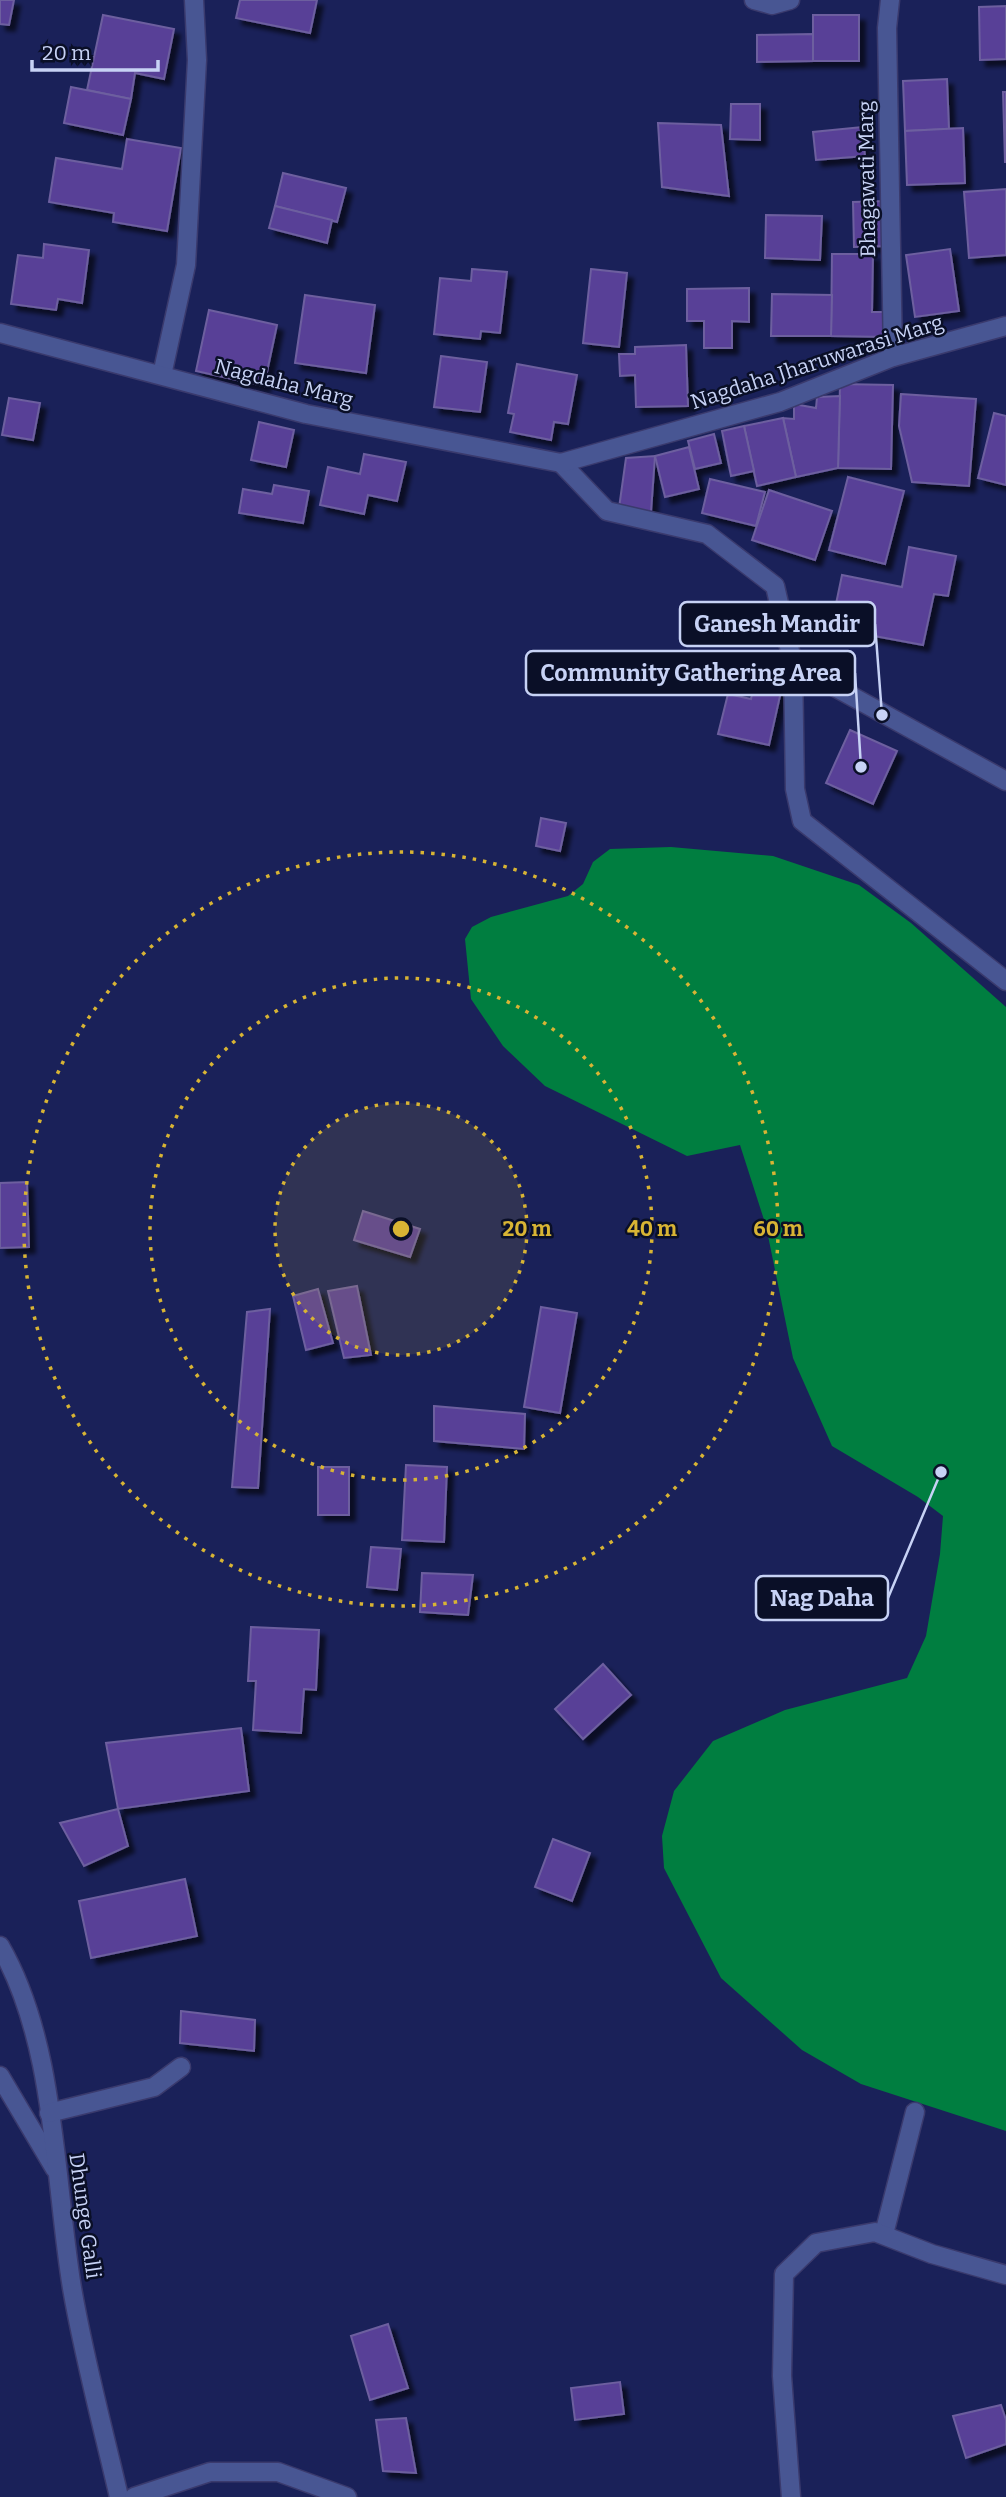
<svg xmlns="http://www.w3.org/2000/svg" width="1006" height="2497" font-family="Bitter,serif">
<style>
.water{fill:#007e40}
.building{fill:#584197;stroke:#6d5f9f;stroke-width:2;filter:url(#shadow)}
.lines{fill:none;stroke-linecap:round;stroke-linejoin:round}
.service-casing{stroke:#3a3a6d;stroke-width:21}
.minor-casing{stroke:#3a3a6d;stroke-width:21}
.tertiary-casing{stroke:#3a3a6d;stroke-width:21}
.service{stroke:#485693;stroke-width:18}
.minor{stroke:#485693;stroke-width:18}
.tertiary{stroke:#485693;stroke-width:18}
.ring{fill:none;stroke:#d8b434;stroke-width:3.5;stroke-dasharray:3.5 7}
.labels{text-anchor:middle;dominant-baseline:central;stroke-width:5;stroke-linejoin:round;paint-order:stroke}
.street-label{font-size:21px;fill:#c7d2f5;stroke:#0a0f27}
.centre{fill:#d8b434;stroke:#0a0f27;stroke-width:3.5}
.ring-label{font-size:21px;text-anchor:middle;font-weight:bold;fill:#d8b434;stroke:#0a0f27;stroke-width:5;stroke-linejoin:round;paint-order:stroke}
.leader{fill:none;stroke:#c7d2f5;stroke-width:2.5}
.callout-dot{fill:#c7d2f5;stroke:#0a0f27;stroke-width:2.5}
.callout{fill:#0a0f27;stroke:#c7d2f5;stroke-width:2.5}
.callout-label{font-size:23px;text-anchor:middle;font-weight:bold;fill:#c7d2f5}
</style>
<defs>
<filter id="shadow"><feDropShadow dx="6" dy="6" stdDeviation="2" flood-color="#0009"/></filter>
</defs>
<rect width="100%" height="100%" fill="#1a2159"/>
<!-- water -->
<path class="water" d="M671,847L773,856L859,885L911,923L1006,1007V2131L861,2084L802,2050L721,1978L664,1868L662,1836L674,1791L713,1741L785,1710L907,1678L926,1636L940,1554L943,1516L918,1497L832,1446L793,1358L766,1226L740,1145L687,1156L545,1086L503,1046L471,999L465,939L472,927L491,917L568,896L583,884L593,862L610,849Z"/>
<!-- building -->
<g class="building">
<path d="M0,0H14L9,25L0,24Z"/>
<path d="M240,0H317L310,33L236,18Z"/>
<path d="M1006,6V59L980,60L979,7Z"/>
<path d="M103,15L174,29L164,79L135,73L131,99L87,90Z"/>
<rect x="813" y="15" width="46" height="46"/>
<path d="M813,34V61L757,62V35Z"/>
<path d="M947,79L949,129L905,131L903,81Z"/>
<path d="M71,87L131,99L123,135L64,123Z"/>
<path d="M1003,92H1006V162H1005Z"/>
<path d="M731,104H760V140L730,139Z"/>
<path d="M658,123L721,125L729,196L662,187Z"/>
<path d="M862,127L865,156L816,160L813,132Z"/>
<path d="M963,128L965,183L907,185L905,131Z"/>
<path d="M127,139L181,148L167,231L113,222L114,213L49,202L56,158L122,169Z"/>
<path d="M283,173L346,188L337,222L275,206Z"/>
<path d="M1006,189V255L969,258L964,192Z"/>
<path d="M886,201L888,246L854,247L853,202Z"/>
<path d="M275,206L332,220L327,243L269,228Z"/>
<path d="M766,215L822,216L820,260L765,258Z"/>
<path d="M44,244L89,250L82,303L58,299L56,310L11,304L18,255L43,258Z"/>
<path d="M950,249L959,311L915,317L906,255Z"/>
<path d="M832,254H873L872,312H887V337L831,336Z"/>
<path d="M472,269L507,272L500,333L481,331L480,339L434,334L440,278L471,281Z"/>
<path d="M591,269L627,273L619,347L583,343Z"/>
<path d="M749,288V322L732,321V348H704V321H687V289Z"/>
<path d="M772,294L832,295L831,336H771Z"/>
<path d="M305,295L375,305L366,373L295,363Z"/>
<path d="M209,310L277,325L264,386L196,371Z"/>
<path d="M686,345L688,406L636,407L635,375L620,376L619,354H635V347Z"/>
<path d="M441,356L487,362L480,412L434,407Z"/>
<path d="M517,364L577,375L568,424L554,422L551,440L510,432L514,414L508,413Z"/>
<path d="M840,384L893,385L891,469L838,468Z"/>
<path d="M901,394L976,399L969,486L912,482L899,426Z"/>
<path d="M840,396L838,468L796,477L783,418L794,419V404L816,408L817,397Z"/>
<path d="M9,398L40,403L33,440L2,435Z"/>
<path d="M994,413L1006,416V485L978,478Z"/>
<path d="M783,418L796,477L757,486L744,426Z"/>
<path d="M259,422L294,430L286,467L251,460Z"/>
<path d="M744,426L754,471L731,476L722,431Z"/>
<path d="M714,434L721,463L695,469L688,441Z"/>
<path d="M689,447L699,489L665,497L655,456Z"/>
<path d="M364,454L406,462L397,501L368,495L364,514L320,505L328,467L360,474Z"/>
<path d="M655,456L651,512L619,508L626,458Z"/>
<path d="M848,477L904,491L885,564L829,550Z"/>
<path d="M710,479L765,492L756,526L702,513Z"/>
<path d="M274,485L309,491L303,523L239,513L243,489L272,494Z"/>
<path d="M769,490L832,511L815,560L752,540Z"/>
<path d="M909,547L956,556L948,596L934,594L923,645L831,628L842,575L902,587Z"/>
<path d="M757,672L784,678L769,745L718,734L728,694L751,699Z"/>
<path d="M850,730L897,751L873,804L826,783Z"/>
<path d="M541,818L566,823L560,851L536,846Z"/>
<path d="M27,1182L29,1247L0,1248V1183Z"/>
<path d="M363,1211L420,1229L410,1257L354,1240Z"/>
<path d="M357,1286L371,1355L344,1358L328,1291Z"/>
<path d="M318,1289L333,1343L306,1350L293,1296Z"/>
<path d="M541,1307L577,1313L560,1413L524,1407Z"/>
<path d="M270,1309L258,1488L232,1487L247,1312Z"/>
<path d="M434,1406L525,1414L524,1449L434,1441Z"/>
<path d="M406,1465L447,1467L444,1542L402,1540Z"/>
<rect x="318" y="1467" width="31" height="48"/>
<path d="M371,1547L401,1549L397,1590L367,1587Z"/>
<path d="M422,1573L473,1575L468,1615L420,1612Z"/>
<path d="M251,1627L319,1630L316,1690L304,1689L301,1733L253,1730L256,1681H248Z"/>
<path d="M603,1664L631,1695L583,1739L555,1709Z"/>
<path d="M241,1728L249,1791L118,1809L106,1743Z"/>
<path d="M118,1809L128,1846L84,1866L60,1823Z"/>
<path d="M553,1839L590,1853L572,1901L535,1887Z"/>
<path d="M185,1879L197,1936L91,1958L79,1901Z"/>
<path d="M181,2011L255,2020L254,2051L180,2043Z"/>
<path d="M388,2324L408,2388L370,2400L351,2336Z"/>
<path d="M620,2382L624,2414L575,2420L571,2388Z"/>
<path d="M1001,2405L1006,2420V2444L966,2458L953,2416Z"/>
<path d="M406,2418L416,2473L383,2471L376,2420Z"/>
</g>
<g class="lines">
<defs>
<g id="service">
<path d="M754,0L772,5L790,0"/>
<path d="M162,375L186,265L197,60L194,0"/>
<path d="M793,664L1006,781"/>
<path d="M0,2076L55,2169"/>
</g>
<g id="minor">
<path d="M890,0L887,28L893,357"/>
<path d="M561,463L607,511L707,534L775,586L793,664L795,789L802,821L1006,981"/>
<path d="M0,1946C56,2043 54,2178 72,2288C84,2358 103,2428 119,2497"/>
<path d="M49,2113L154,2087L181,2067"/>
<path d="M884,2234L915,2112"/>
<path d="M134,2497L210,2472H278L347,2497"/>
<path d="M791,2497L782,2376L784,2274L816,2243L875,2232L932,2254L1006,2275"/>
</g>
<path id="tertiary" d="M0,333L306,414L561,463L780,402L893,357L1006,326"/>
</defs>
<!-- service casing -->
<use href="#service" class="service-casing"/>
<!-- minor casing -->
<use href="#minor" class="minor-casing"/>
<!-- tertiary casing -->
<use href="#tertiary" class="tertiary-casing"/>
<!-- service -->
<use href="#service" class="service"/>
<!-- minor -->
<use href="#minor" class="minor"/>
<!-- tertiary -->
<use href="#tertiary" class="tertiary"/>
</g>
<!-- distance rings -->
<circle cx="401" cy="1229" r="126" fill="#d8b434" fill-opacity=".12"/>
<g class="ring">
<circle cx="401" cy="1229" r="126"/>
<circle cx="401" cy="1229" r="251"/>
<circle cx="401" cy="1229" r="377"/>
</g>
<g class="labels">
<!-- street labels -->
<g class="street-label">
<text transform="translate(867 179) rotate(-91)">Bhagawati Marg</text>
<text transform="translate(817 362) rotate(-18)">Nagdaha Jharuwarasi Marg</text>
<text transform="translate(284 383) rotate(14)">Nagdaha Marg</text>
<text transform="translate(85 2216) rotate(82)">Dhunge Galli</text>
</g>
</g>
<circle cx="401" cy="1229" r="10" class="centre"/>
<g class="ring-label">
<text x="527" y="1236">20 m</text>
<text x="652" y="1236">40 m</text>
<text x="778" y="1236">60 m</text>
</g>
<!-- callouts -->
<path class="leader" d="M882 715L875 624M861 767L855 673M941 1472L888 1598"/>
<g class="callout-dot">
<circle cx="882" cy="715" r="7"/>
<circle cx="861" cy="767" r="7"/>
<circle cx="941" cy="1472" r="7"/>
</g>
<g class="callout">
<rect x="680" y="602" width="195" height="44" rx="7"/>
<rect x="526" y="651" width="329" height="44" rx="7"/>
<rect x="756" y="1576" width="132" height="44" rx="7"/>
</g>
<g class="callout-label">
<text x="777" y="632">Ganesh Mandir</text>
<text x="691" y="681">Community Gathering Area</text>
<text x="822" y="1606">Nag Daha</text>
</g>
<!-- scale -->
<path d="M32 60v10h126v-10" fill="none" stroke="#c7d2f5" stroke-width="3.5"/>
<text x="42" y="60" font-size="21" fill="#c7d2f5" stroke="#0a0f27" stroke-width="5" paint-order="stroke">20 m</text>
</svg>
